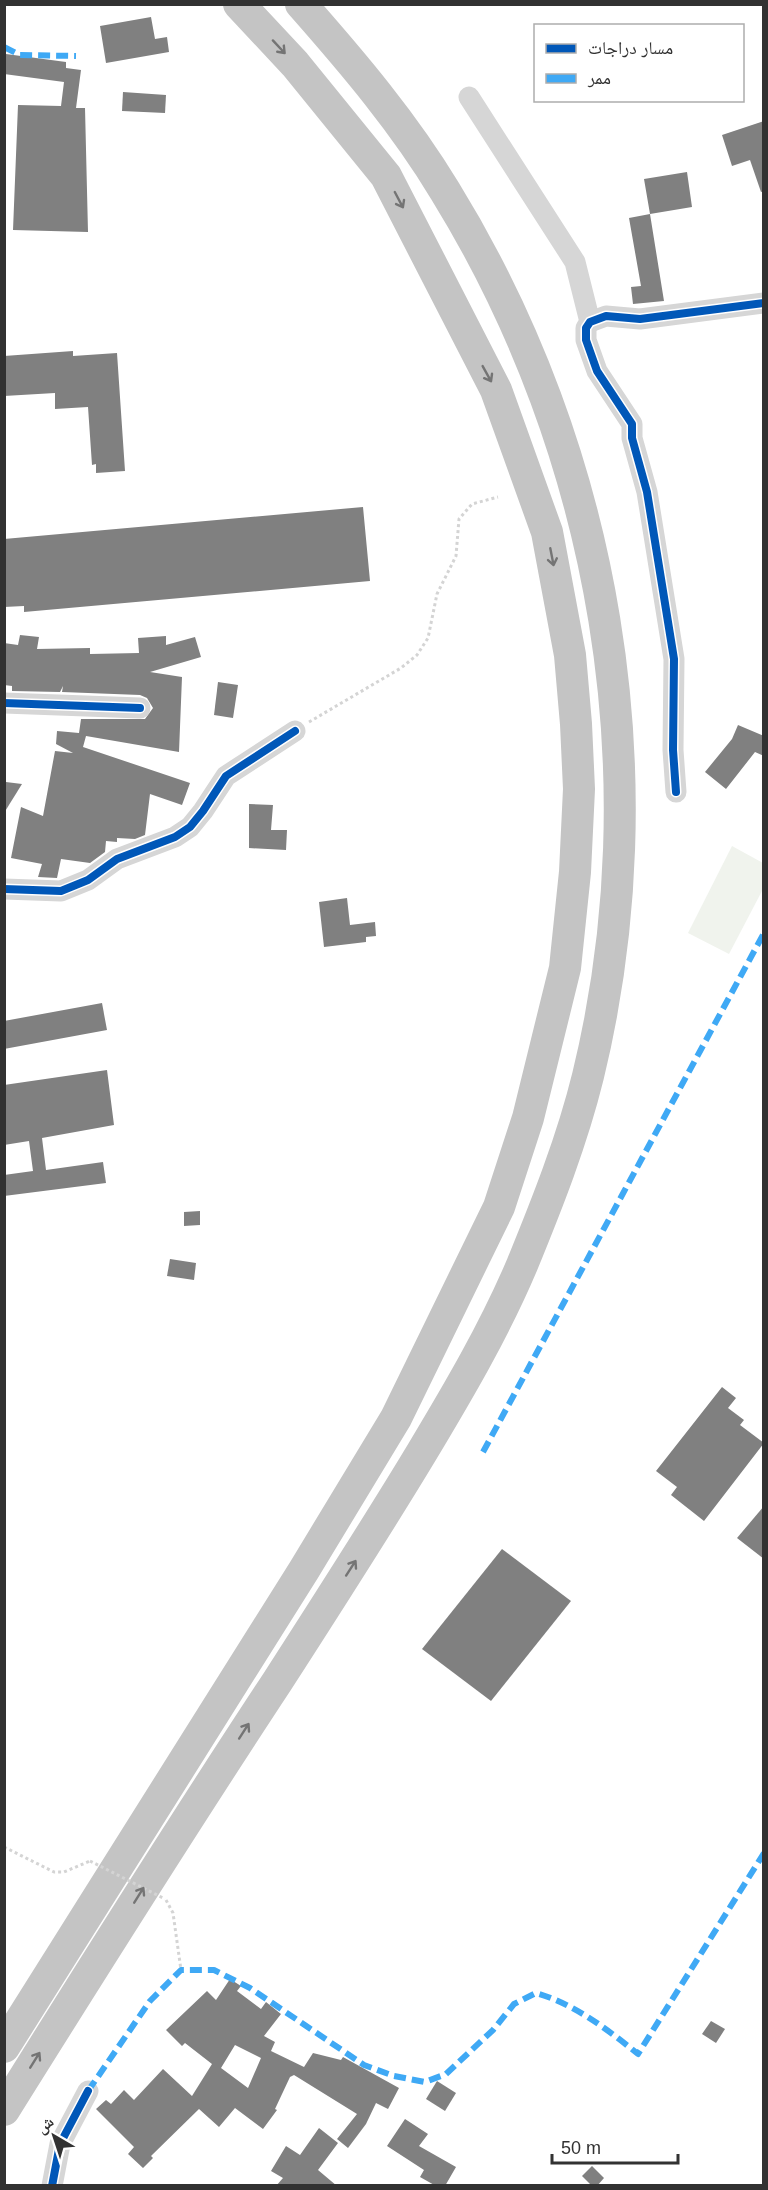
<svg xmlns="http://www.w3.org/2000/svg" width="768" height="2190" font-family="Helvetica,'Noto Naskh Arabic',sans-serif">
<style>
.green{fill:#f0f3ed}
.building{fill:#808080;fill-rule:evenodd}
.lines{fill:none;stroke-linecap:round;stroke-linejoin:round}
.path{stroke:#d4d4d4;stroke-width:3;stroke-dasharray:3 3;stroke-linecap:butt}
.minor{stroke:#d6d6d6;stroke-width:21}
.highway{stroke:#c4c4c4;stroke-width:32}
.path-bridge{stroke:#d4d4d4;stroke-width:3;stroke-dasharray:3 3;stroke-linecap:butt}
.quiet{stroke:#3fa9f5;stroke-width:6;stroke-dasharray:12 6;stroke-linecap:butt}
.cycleway-casing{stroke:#fff;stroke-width:11}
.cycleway{stroke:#0057b8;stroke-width:8}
.oneway{stroke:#747474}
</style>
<rect width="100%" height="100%" fill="#fff"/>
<!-- green -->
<path class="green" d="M732,846L763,863V889L729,954L688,933Z"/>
<!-- building -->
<g class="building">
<path d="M151,17L155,39L167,37L169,52L106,63L100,26Z"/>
<path d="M6,54L66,62V68L81,70L76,108H85L88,232L13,230L18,105L61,106L64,82L4,74Z"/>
<path d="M123,92L166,95L165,113L122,111Z"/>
<path d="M764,121V191L761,192L750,160L732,166L722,135Z"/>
<path d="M687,172L692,207L650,214L664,301L633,304L631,287L641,286L629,218L650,214L644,179Z"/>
<path d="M73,351V356L117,353L125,471L96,473V464L92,465L88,407L55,409V393L4,396V356Z"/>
<path d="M363,507L370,581L24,612V606L4,607V539Z"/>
<path d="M20,635L39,637L37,649L90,648V654L139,653L138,638L166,636V645L195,637L201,657L150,672L182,677L179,752L86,736L83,747L190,783L182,805L150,794L145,835L135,839L117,838V842L106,841L105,852L90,863L61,859L57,878L38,877L42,864L11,858L21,807L43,816L55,751L73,753L56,744L57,731L79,733L81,719H145L153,708L147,698L140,695L62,692L63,686L60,692L12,691V686L4,685V643L18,645Z"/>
<path d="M218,682L238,685L233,718L214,715Z"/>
<path d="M738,725L764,736V756L755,752L726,789L705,772L732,739Z"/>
<path d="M6,782L22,784L4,813V789Z"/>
<path d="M249,804L273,805L271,830H287L286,850L249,848Z"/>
<path d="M347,898L350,925L375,922L376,936L366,937V942L324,947L319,902Z"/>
<path d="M102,1003L107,1030L4,1049V1021Z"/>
<path d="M107,1070L114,1125L42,1138L46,1170L103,1162L106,1183L4,1196V1175L33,1171L29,1141L4,1145V1085Z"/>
<path d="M200,1211V1225L184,1226V1212Z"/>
<path d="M170,1259L196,1263L194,1280L167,1276Z"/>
<path d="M722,1387L736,1398L728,1408L744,1420L740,1425L764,1443L704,1521L671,1495L677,1487L656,1471Z"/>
<path d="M764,1506V1559L737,1538Z"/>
<path d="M502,1549L571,1601L491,1701L422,1649Z"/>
<path d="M230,1979L241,1986L237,1991L261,2009L266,2002L281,2014L264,2036L275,2042L271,2051L304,2067L313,2053L341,2060L343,2057L399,2088L388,2109L376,2103L366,2124L348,2148L337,2139L357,2114L294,2075L290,2077L275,2109L277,2110L263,2129L235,2108L219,2127L199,2109L151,2156L153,2158L143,2168L128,2154L134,2147L96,2109L106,2100L111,2104L124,2090L134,2100L163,2069L192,2096L212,2064L185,2043L182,2046L166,2030L207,1991L216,2000ZM235,2045L261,2058L248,2088L221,2068Z"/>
<path d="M711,2021L725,2029L716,2043L702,2034Z"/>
<path d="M437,2081L456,2093L445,2111L426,2099Z"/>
<path d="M405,2119L428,2134L419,2146L456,2167L445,2186H436L420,2177L424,2170L387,2146Z"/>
<path d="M319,2128L338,2143L318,2170L337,2186H276L283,2178L271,2171L286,2146L300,2155Z"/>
<path d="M592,2166L604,2178L597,2186H592L582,2176Z"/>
</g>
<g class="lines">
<!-- path -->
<g class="path">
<path d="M309,722L401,668L417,655L428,638L437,594L456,556L459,519L472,504L498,497"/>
<path d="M4,1847L54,1872H64L90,1861"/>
<path d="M166,1900L173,1913L181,1970"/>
</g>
<!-- minor -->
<g class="minor">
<path d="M469,97L575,262L590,322"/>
<path d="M4,703L140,708"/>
<path d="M676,792L673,750L674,659L647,492L632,438V424L597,371L586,340V328L590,322L606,316L640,319L764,303"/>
<path d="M4,889L61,891L88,880L117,859L175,837L190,827L203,811L226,776L295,731"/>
<path d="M52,2186L60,2144L88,2091"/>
</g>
<!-- highway -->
<g class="highway">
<path d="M4,2047L304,1570L396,1418L499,1207L528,1118L565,968L575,872L579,789L576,724L570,655L547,532L496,390L386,176L295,64L239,4"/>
<path d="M4,2110C94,1966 184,1823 277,1682C326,1606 375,1530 422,1452C458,1392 494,1331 522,1265C547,1204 572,1141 588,1076C661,777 606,452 445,191C404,123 353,63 301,4"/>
</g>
<!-- path-bridge -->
<path class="path-bridge" d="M90,1861L165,1899"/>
<!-- quiet -->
<g class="quiet">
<path d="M4,47L20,55L76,56"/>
<path d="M483,1452L764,933"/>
<path d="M88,2091L150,2001L181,1970H214L250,1988L364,2065L394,2076L425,2082L446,2074L493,2030L514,2004L536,1993C574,2004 607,2029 638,2054L764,1853"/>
</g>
<defs>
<g id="cycleway">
<path d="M4,703L140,708"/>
<path d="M676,792L673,750L674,659L647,492L632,438V424L597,371L586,340V328L590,322L606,316L640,319L764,303"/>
<path d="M4,889L61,891L88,880L117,859L175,837L190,827L203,811L226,776L295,731"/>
<path d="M52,2186L60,2144L88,2091"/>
</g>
</defs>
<!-- cycleway casing -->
<use href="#cycleway" class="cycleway-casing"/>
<!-- cycleway -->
<use href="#cycleway" class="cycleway"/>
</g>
<!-- one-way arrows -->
<defs><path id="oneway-shaft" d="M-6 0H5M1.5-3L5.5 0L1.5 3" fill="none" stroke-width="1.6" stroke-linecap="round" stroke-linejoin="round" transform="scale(1.5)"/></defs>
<g class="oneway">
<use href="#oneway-shaft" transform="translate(279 47) rotate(47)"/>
<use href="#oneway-shaft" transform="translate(399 200) rotate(62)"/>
<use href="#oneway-shaft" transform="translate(487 374) rotate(61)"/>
<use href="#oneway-shaft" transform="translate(552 557) rotate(79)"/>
<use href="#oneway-shaft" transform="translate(351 1568) rotate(-57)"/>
<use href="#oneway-shaft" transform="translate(244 1731) rotate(-57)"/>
<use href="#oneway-shaft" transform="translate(139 1895) rotate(-58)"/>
<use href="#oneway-shaft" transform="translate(35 2060) rotate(-58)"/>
</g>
<!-- border -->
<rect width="768" height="2190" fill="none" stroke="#323232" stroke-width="12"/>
<!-- legend -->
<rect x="534" y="24" width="210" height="78" fill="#ffffff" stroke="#adadad" stroke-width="1.5"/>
<rect x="546" y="44" width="30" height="9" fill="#0057b8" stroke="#adadad" stroke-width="1.5"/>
<text x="588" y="54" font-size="18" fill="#323232">مسار دراجات</text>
<rect x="546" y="74" width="30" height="9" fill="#3fa9f5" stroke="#adadad" stroke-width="1.5"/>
<text x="588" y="84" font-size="18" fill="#323232">ممر</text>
<!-- north arrow -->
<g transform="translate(54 2136) rotate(321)" stroke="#ffffff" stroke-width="4.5" paint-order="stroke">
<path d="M0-4.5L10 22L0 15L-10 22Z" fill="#323232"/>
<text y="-9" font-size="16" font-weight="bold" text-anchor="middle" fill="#323232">ش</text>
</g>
<!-- scale -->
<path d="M552 2154v9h126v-9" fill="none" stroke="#323232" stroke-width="3"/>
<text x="561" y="2154" font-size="18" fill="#323232" stroke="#ffffff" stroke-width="4.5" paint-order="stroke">50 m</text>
</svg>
